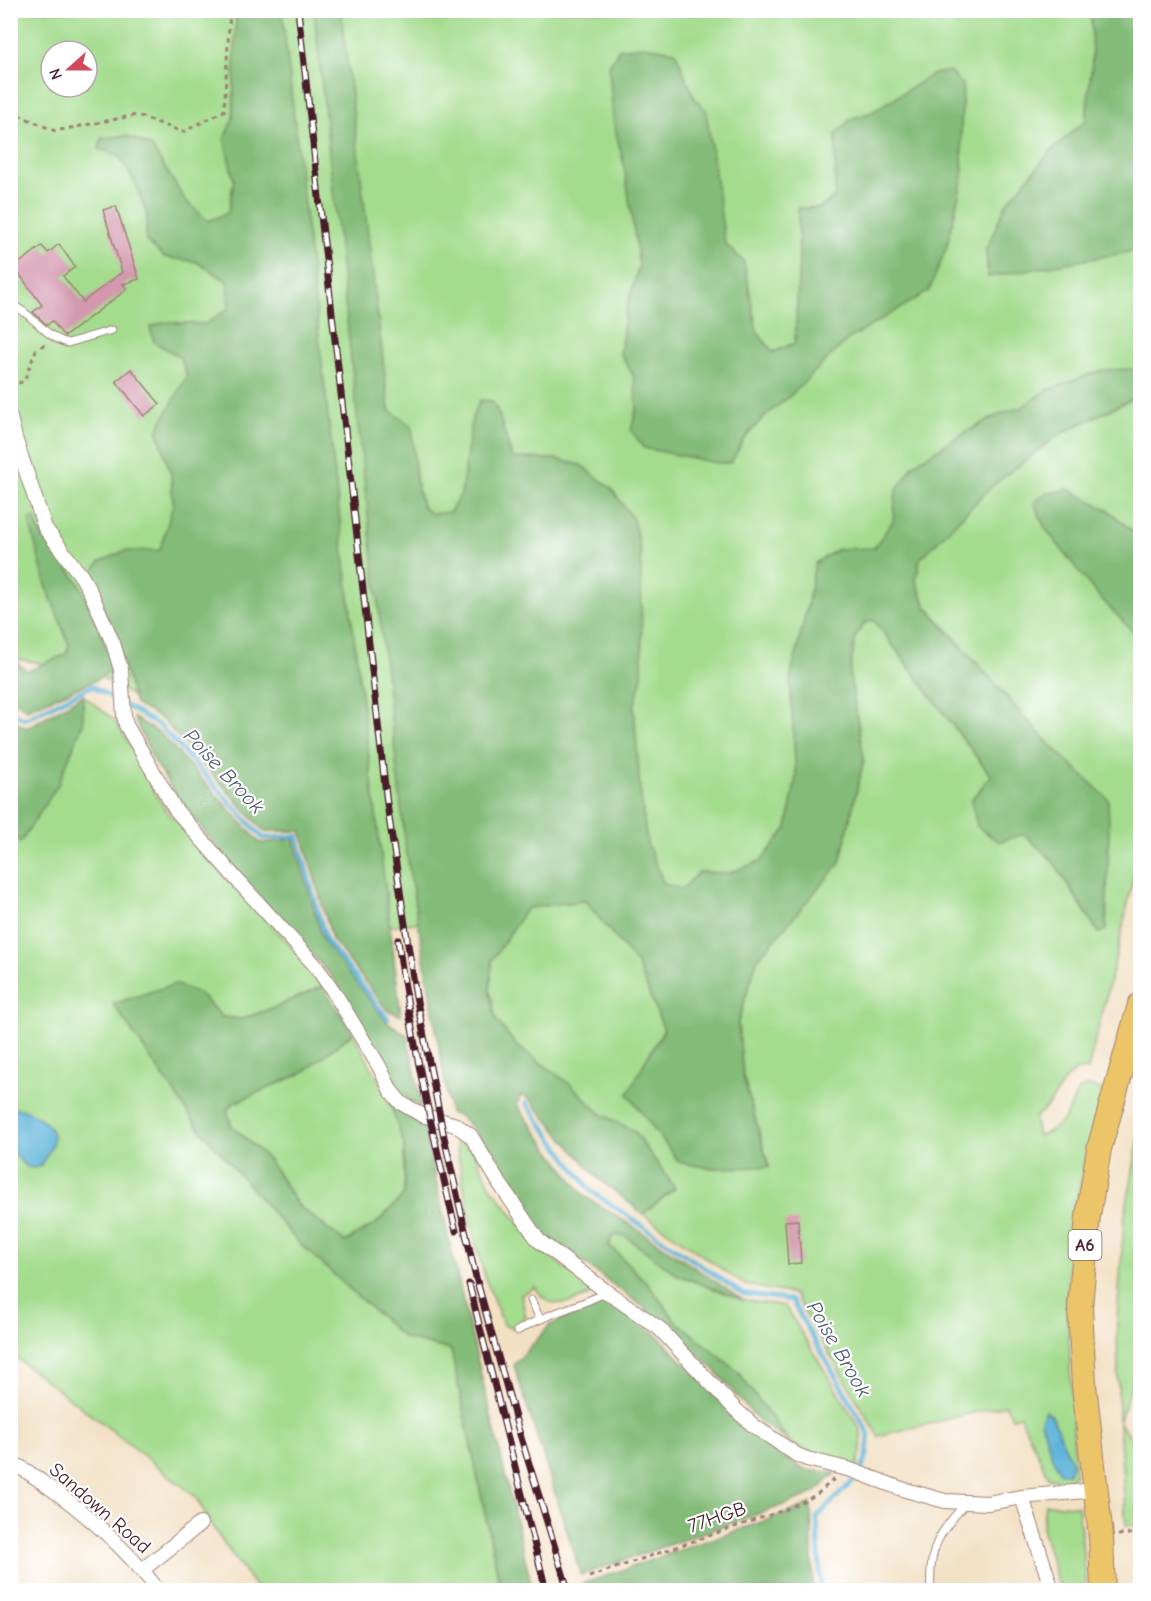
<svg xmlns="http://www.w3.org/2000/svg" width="1151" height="1601" font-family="'Comic Neue',sans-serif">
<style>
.green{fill:#a4dc8e;stroke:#777e5c;stroke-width:1.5;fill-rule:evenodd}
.forest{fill:#83bc79;stroke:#666e52;stroke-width:1.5}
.water{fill:#5cb4d9;stroke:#536a82;stroke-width:1.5}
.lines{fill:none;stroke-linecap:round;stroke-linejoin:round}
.stream{stroke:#5cb4d9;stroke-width:4.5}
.building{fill:#d398ae}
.lane-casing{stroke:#9e8077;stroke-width:9}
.street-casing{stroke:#9e8077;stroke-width:16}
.highway-casing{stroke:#9e8077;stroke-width:26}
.path{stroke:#9e8077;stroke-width:3;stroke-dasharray:4.5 4.5;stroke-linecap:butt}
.lane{stroke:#fff;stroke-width:7}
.street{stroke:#fff;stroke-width:14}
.highway{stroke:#ecc569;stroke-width:24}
.rail-casing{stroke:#4a1f2b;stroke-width:7}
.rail{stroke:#fff;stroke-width:4.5;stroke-dasharray:14;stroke-linecap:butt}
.labels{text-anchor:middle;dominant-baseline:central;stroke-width:4.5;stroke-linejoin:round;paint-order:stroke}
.shield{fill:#fff;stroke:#80626b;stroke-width:1.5}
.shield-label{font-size:18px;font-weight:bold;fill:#4a1f2b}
.street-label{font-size:20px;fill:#4a1f2b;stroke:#fff}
.water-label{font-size:21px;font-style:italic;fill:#515b71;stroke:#fff}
</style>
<rect width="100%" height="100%" fill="#fff"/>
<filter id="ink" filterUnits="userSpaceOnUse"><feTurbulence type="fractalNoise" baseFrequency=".0167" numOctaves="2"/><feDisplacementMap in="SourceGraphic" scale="12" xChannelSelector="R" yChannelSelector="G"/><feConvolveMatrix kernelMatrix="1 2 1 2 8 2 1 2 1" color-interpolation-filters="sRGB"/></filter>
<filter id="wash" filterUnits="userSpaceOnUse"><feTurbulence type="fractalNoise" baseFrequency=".008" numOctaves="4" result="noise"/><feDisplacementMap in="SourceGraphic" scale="24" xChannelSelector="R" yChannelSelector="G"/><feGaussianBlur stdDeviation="1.35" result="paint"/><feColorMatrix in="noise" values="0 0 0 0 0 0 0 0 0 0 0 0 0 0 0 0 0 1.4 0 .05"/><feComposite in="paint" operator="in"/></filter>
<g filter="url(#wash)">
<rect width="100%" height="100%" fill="#f2e0c3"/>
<!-- green -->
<g class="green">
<path d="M10,11H1140V538L1107,509L1095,592L1140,639V846L1120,940L1088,1070C1066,1066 1060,1092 1048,1105C1044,1110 1038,1114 1034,1118L1038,1136C1049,1132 1057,1128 1065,1118C1072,1109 1073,1091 1085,1087C1090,1085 1098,1088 1103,1090L1074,1211L1066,1301L1069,1338L1075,1475L1067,1482L1049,1478L1020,1416L1012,1418L1006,1405L878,1436L794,1294L745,1285L643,1214L675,1188L634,1131L601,1114L571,1085L516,1045L496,1020L490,992L492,960L526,908L341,933L309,824L172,720L93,672L11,658ZM51,51H87V87H51ZM916,581L926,606L1047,742L1107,799L1105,930L1099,933L1053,861L1024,834L971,800L991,776L874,620L865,623ZM757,960L738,1022L743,1076L769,1167L644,1063L664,1030Z"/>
<path d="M83,695L115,721L150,777L152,789L169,815L177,819L225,878L239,889L306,962L323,986L276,1007L242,1019L222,1017L201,995H143L114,1004L196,1124L298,1242L404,1338L451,1350L501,1590H258L220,1538L195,1496L106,1426L11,1354L10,831L20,843L83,723Z"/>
<path d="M353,1033L388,1098L404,1144V1195L377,1223L345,1242L298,1205L269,1160L231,1125L227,1110L234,1103L302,1073Z"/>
<path d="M454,1133L467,1137L491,1187L518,1222L540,1249L587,1285L593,1293C579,1300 559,1309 545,1299C541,1296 538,1291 535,1287L521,1295L526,1318L515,1327L504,1326L485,1278L472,1229Z"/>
<path d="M1140,1133V1358L1119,1423L1140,1450V1525H1126L1119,1423L1117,1320L1124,1220Z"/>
<path d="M613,1235L625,1236L678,1275L743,1300L785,1306L861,1430V1450L857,1467L827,1458L791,1444L737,1371L675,1320L647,1283L609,1245Z"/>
<path d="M1045,1504L1078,1506L1086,1578V1590H1060L1042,1527Z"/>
</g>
<!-- forest -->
<g class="forest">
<path d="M236,11H282L344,556L401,1015L388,1011L332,939L301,831H264L162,719L135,704L116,638L89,576L100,562L124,551L160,550L173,505L171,474L157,430L187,376L180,357L154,342L150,327L165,322L205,324L229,308L227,281L197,262L164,257L146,241L147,215L135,182L118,155L99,149L101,138L127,136L151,146L186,201L208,221L228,213L234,180L224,139L233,118Z"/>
<path d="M314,11H341L389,410L412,426L416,479L422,506L431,514L450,512L461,494L472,418L480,400L492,401L499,414L512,458L555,459L581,465L611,488L633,519L641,553L642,676L634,707L640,789L647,843L664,884L682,889L699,872L729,873L761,861L787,828L796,777L790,680L807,607L815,563L838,549L874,548L893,521L896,491L914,464L962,434L1000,414L1022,407L1045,391L1102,370L1140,369V395L1060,434L992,486L920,559L916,581L926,607L1047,742L1108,799L1109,828L1106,930L1099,933L1053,861L1024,834L999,842L977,826L971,800L991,776L874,620L864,623L855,638L850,675L864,759L840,863L757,960L738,1022L743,1076L769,1167L709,1168L679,1162L628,1094L644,1063L664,1030L637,964L585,901L527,908L492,960L490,992L496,1020L516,1045L571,1085L601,1114L634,1131L675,1188L643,1214L597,1177L529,1099L521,1095L517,1104L521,1111L584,1196L634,1227L743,1300L678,1275L625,1236L613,1235L609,1245L647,1283L675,1320L737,1371L791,1444L756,1418L713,1368L662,1321L588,1266L553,1245L539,1232L518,1202L477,1133L460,1116L450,1113L406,850L359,434Z"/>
<path d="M1091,11H1140V249L1135,251L988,277L986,250L1006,204L1051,151L1086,120L1092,62Z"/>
<path d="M643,46L675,51L695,99L706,110L725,244L744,262L757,332L773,352L795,343L799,257L798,208H819L835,197L836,134L851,119L872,112L933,74L950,71L963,86L961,127L963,177L947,246L929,291L847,340L790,396L765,416L744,439L731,463H717L644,448L631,430L637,407L634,377L620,353L626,310L639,265L624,165L613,119L609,66L619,49Z"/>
<path d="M1068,489L1107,509L1140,538V639L1095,592L1045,528L1034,503L1045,494Z"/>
<path d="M34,517L40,533L79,583L102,636L113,669L94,681L27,709L11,699L10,658L28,671L66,654L69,645L46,585L29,520Z"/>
<path d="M83,695V723L58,785L20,843L11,831V720L27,728Z"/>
<path d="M134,718L160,733L260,843L294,839L323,940L387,1022L407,1035L422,1106L413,1103L397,1090L334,979L238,873L182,804L154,761Z"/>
<path d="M175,984L201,995L222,1017L242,1019L276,1007L323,986L353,1033L302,1073L234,1103L227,1110L231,1125L269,1160L297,1205L345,1242L377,1223L404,1195V1144L388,1098L398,1110L423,1123L452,1254L531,1583L509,1590H501L451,1350L404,1338L298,1242L196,1124L113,1004Z"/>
<path d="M604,1301L654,1332L768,1448L805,1470L836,1473L814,1493L784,1505L581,1575L514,1365L550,1325Z"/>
<path d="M811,1503L813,1590H584L582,1584L788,1513Z"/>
</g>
<!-- water -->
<g class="water">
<path d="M11,1108C26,1108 55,1121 53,1141C52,1150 44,1160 39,1167C20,1171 24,1159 11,1152Z"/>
<path d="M1045,1410L1052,1416L1072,1463L1069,1473H1060L1052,1457L1041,1421Z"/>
</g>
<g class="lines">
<!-- stream -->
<g class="stream">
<path d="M10,711L24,719L92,686L160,726L263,838L297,836L326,940L388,1019"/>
<path d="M526,1103L591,1191L743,1294L791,1300L869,1434L867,1455L860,1474L817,1517L821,1590"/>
</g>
</g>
<g id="blocks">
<!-- building -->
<g class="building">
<path d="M116,206L139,279L123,284L127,289L65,336L63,335L52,321L47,325L33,312L42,305L14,267L42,246L48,253L59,244L75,267L63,276L83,302L122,272L103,210Z"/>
<path d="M131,369L160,404L144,416L116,381Z"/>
<path d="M798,1220L801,1263L788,1264L785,1221Z"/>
</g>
</g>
</g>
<g filter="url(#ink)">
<use href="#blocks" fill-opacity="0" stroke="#9e8077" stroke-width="1.5"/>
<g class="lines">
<defs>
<g id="lane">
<path d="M10,304C32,312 45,338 68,343L112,330"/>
<path d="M531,1300L540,1319"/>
<path d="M517,1331C545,1314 578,1307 607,1292"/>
<path d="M931,1590C928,1548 939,1532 967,1502"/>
</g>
<g id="street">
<path d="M10,417L15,438L45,528L82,577L90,591L113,643L121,670L124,716L126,725L175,809L238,881L314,964L332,989L379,1066L391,1091L401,1103L422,1115L456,1125L471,1136L500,1184L538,1240L607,1292L659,1328L736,1410L754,1426L797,1455L807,1459L851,1470L902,1489L945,1501L988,1503L1022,1497L1095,1490"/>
<path d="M10,1462C22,1467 32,1475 42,1482C85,1512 126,1548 158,1590"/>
<path d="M1022,1497L1052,1590"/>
<path d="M142,1570L200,1524"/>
<path d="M1135,1590L1140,1588"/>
</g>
<path id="highway" d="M1103,1590L1101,1537L1084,1385L1080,1307L1088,1216L1099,1149L1140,1005"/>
</defs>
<!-- lane casing -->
<use href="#lane" class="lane-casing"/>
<!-- street casing -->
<use href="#street" class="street-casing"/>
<!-- highway casing -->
<use href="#highway" class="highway-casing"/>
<!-- path -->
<g class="path">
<path d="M10,113H14L55,131L137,115L183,132L224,111L230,10"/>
<path d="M10,387L24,381L36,350L47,343"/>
<path d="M1118,1535L1140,1533"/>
<path d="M589,1577L787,1509L816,1495L834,1479"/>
<path d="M549,1588L557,1586"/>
</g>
<!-- lane -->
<use href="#lane" class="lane"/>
<!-- street -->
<use href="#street" class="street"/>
<!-- highway -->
<use href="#highway" class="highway"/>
<defs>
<g id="rail">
<path d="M298,10L387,804L415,991L444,1137L475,1274L518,1428L568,1590"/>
<path d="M398,940C411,1038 433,1135 456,1231"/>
<path d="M469,1284L546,1590"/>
</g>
</defs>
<!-- rail casing -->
<use href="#rail" class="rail-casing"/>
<!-- rail -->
<use href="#rail" class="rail"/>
</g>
</g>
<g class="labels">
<!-- shield labels -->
<rect class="shield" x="1068.5" y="1230" width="33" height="30" rx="4.5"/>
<g class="shield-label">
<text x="1085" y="1245">A6</text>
</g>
<!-- street labels -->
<g class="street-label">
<text transform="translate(100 1508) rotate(41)">Sandown Road</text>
<text transform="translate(717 1517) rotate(-19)">77HGB</text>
</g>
<!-- water labels -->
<g class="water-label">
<text transform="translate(224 771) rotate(47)">Poise Brook</text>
<text transform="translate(839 1349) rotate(60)">Poise Brook</text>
</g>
</g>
<!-- margin -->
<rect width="1151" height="1601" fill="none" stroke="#fff" stroke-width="36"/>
<!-- north arrow -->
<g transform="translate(69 69) rotate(249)"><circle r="28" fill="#ffffff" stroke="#b7a5aa" stroke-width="1.5"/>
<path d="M0-4.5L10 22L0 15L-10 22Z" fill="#d1495b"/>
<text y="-9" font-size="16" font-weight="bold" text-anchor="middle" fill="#4a1f2b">N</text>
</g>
</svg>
